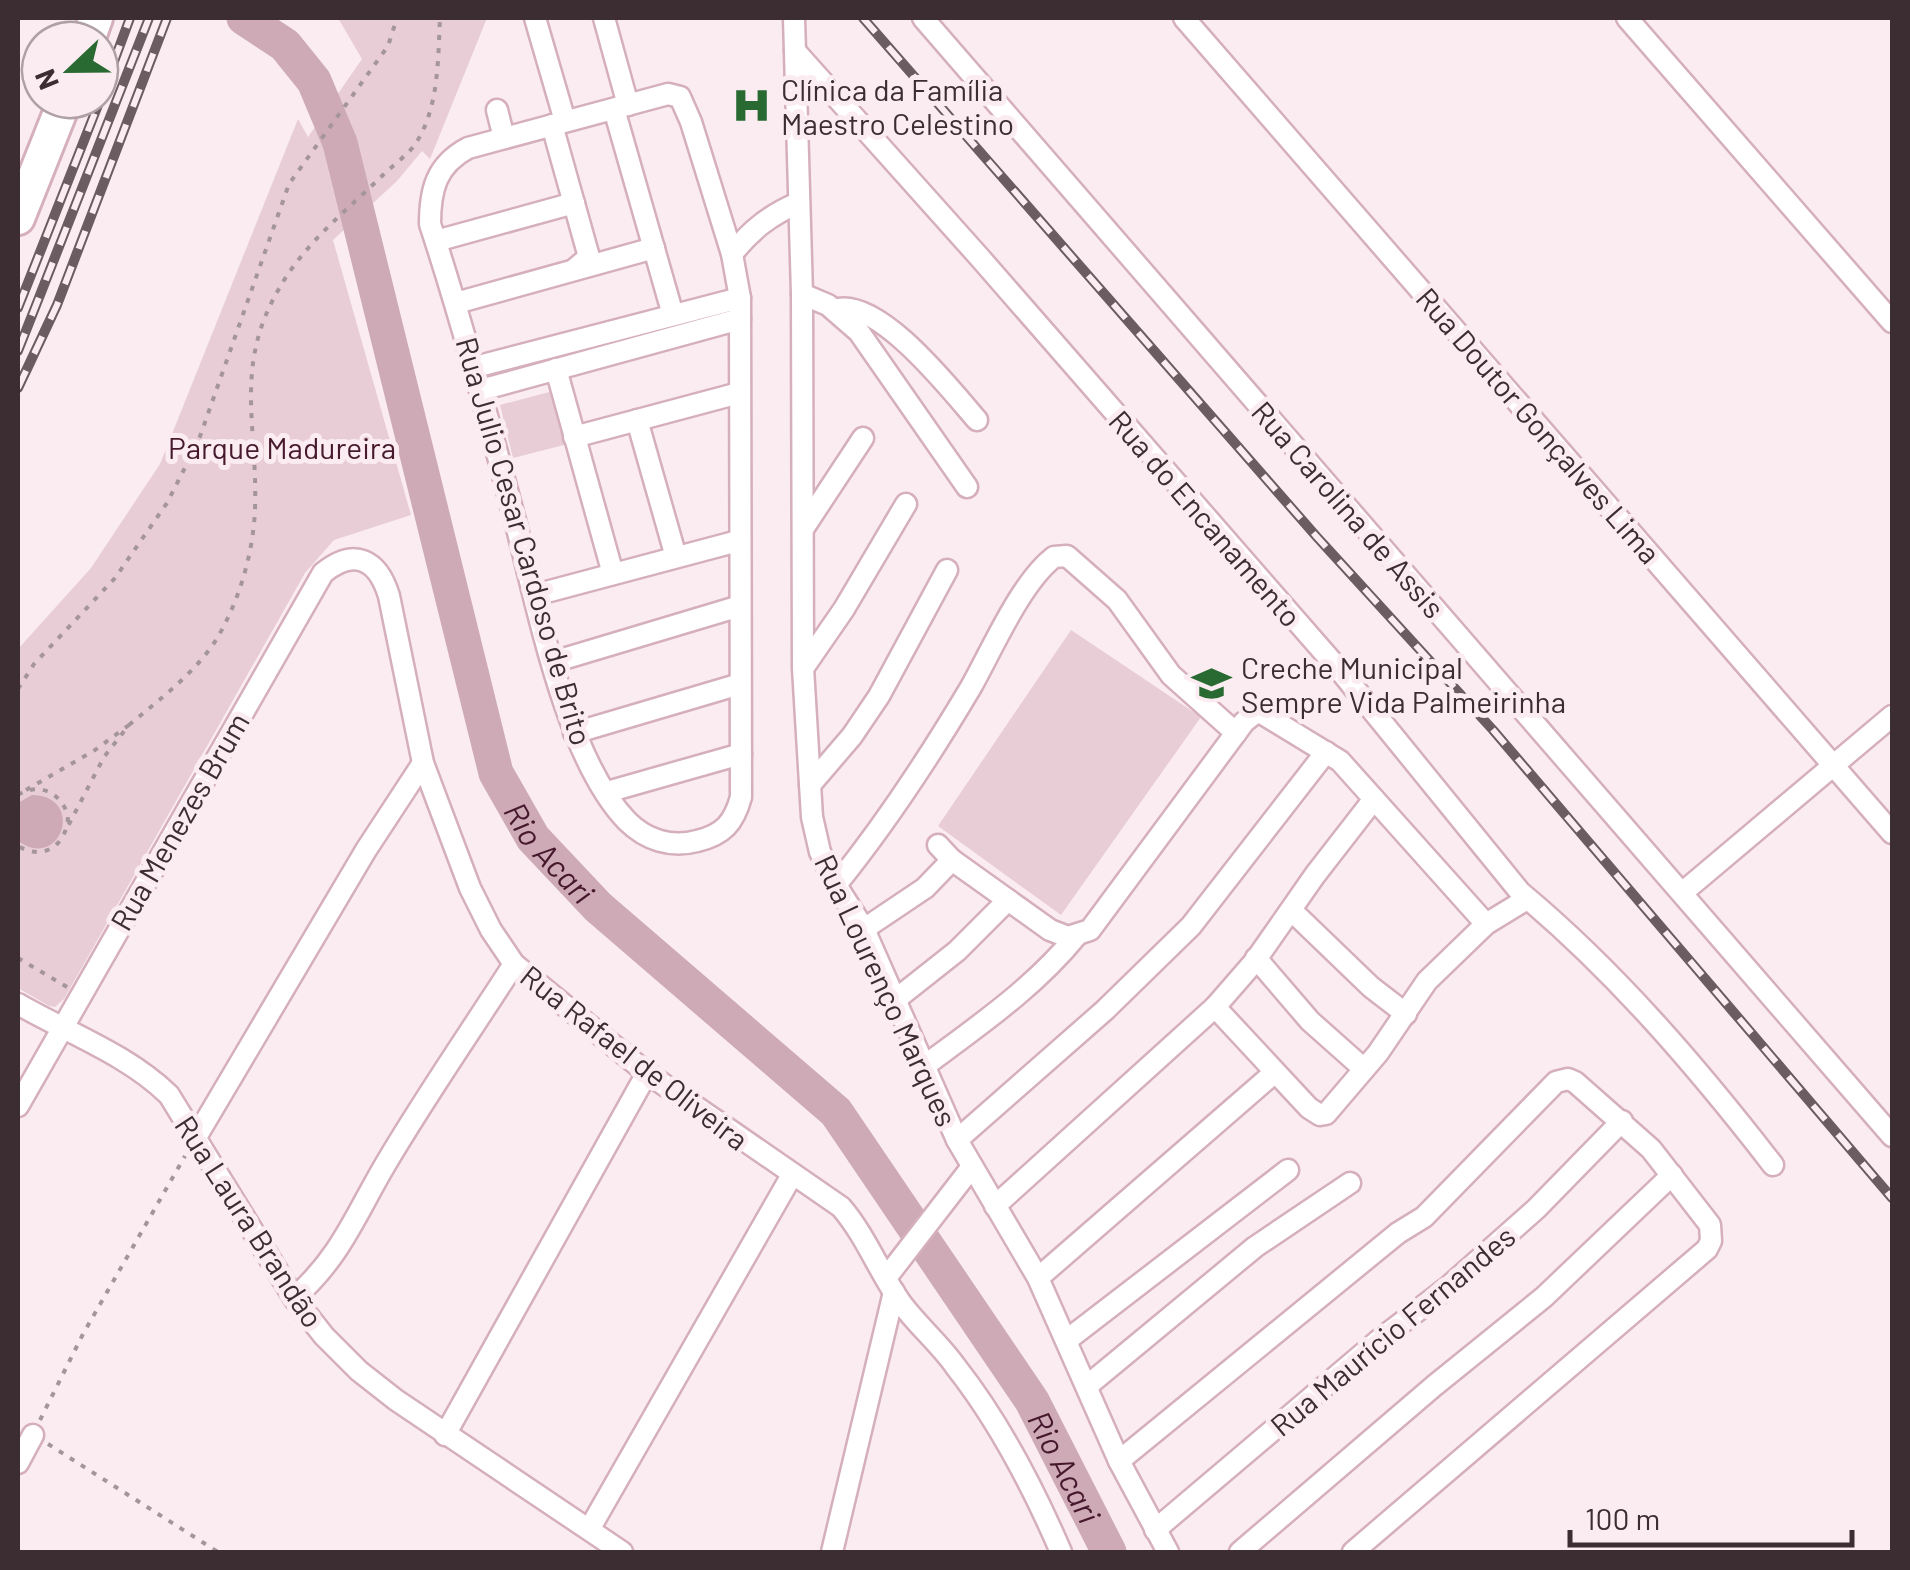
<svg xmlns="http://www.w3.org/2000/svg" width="1910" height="1570" font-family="Barlow,sans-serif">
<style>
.green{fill:#e8cdd6}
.water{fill:#cdaab6}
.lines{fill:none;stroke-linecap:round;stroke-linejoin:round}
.river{stroke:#cdaab6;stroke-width:35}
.street-casing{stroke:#d5afbc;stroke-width:25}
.primary-casing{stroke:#d5afbc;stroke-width:38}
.path{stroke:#a4959a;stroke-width:4;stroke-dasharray:5 8;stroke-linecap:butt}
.street{stroke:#fff;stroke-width:20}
.primary{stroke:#fff;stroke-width:32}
.rail-casing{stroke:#6b5c61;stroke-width:10}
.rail{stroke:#fbecf1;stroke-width:6;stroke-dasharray:19;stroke-linecap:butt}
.labels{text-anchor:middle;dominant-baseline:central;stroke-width:10;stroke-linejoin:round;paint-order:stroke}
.poi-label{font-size:30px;fill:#3c2d32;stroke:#fbecf1;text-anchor:start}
.street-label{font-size:30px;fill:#3c2d32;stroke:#fbecf1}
.park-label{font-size:30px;fill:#46192c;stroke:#fbecf1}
.water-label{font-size:32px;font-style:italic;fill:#46182c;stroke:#fbecf1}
</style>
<rect width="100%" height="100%" fill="#fbecf1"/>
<!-- green -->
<g class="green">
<path d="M338,18H487L430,159L422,151L397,181L333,240L411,515L334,540L305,573L64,999L55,1007L49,1006L18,988V649L91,568L160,464L298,119L308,137L362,59Z"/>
<path d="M553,391L568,444L513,458L500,405Z"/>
<path d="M1071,630L1201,717L1061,915L938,826Z"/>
</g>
<!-- water -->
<path class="water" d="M32,795C86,796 61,872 18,841V803Z"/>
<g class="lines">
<!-- river -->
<path class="river" id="s1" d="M244,18L285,45L314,81L340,143L496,773L533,838L598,907L836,1112L1032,1401L1109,1552"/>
<defs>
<g id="street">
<path d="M535,18L565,121"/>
<path d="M604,18L628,105"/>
<path d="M794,18L802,294L803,668L812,817L820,852L836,885L864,929L957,1140L1038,1278L1119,1461L1168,1552"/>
<path d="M923,18L1892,1136"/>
<path d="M1184,18L1892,833"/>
<path d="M1627,18L1892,322"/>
<path d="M795,51L981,259L1342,673L1520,892C1615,971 1697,1067 1773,1165"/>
<path d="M668,94L680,97L691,122L732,254L740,298L741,797C734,823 723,835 697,841C671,848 646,840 627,821C564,756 536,598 512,509C487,414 461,318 430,224C430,190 436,165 468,148Z"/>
<path d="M614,109L673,315"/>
<path d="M497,110L504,138"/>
<path d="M552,125L589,257L576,268"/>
<path d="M436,241L574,203"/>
<path d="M732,254C751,230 770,215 798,203"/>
<path d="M802,294L828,305L859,332L967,487"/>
<path d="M456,303L654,248"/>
<path d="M834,310C877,295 950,389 977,420"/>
<path d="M475,367L740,298"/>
<path d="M556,369L613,574"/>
<path d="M481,390L740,319"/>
<path d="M637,420L676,557"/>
<path d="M574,437L739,393"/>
<path d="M805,526L863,438"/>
<path d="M535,595L738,541"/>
<path d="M553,662L740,606"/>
<path d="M804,667L844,609L906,504"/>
<path d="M574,733L740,684"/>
<path d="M810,785L852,736L879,696L947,570"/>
<path d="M607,792L741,754"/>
<path d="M938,845L952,860L1050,930L1068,937L1090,930L1244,722L1258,711L1340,761L1486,924"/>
<path d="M836,885C887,822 930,756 971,687C992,650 1021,582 1054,557L1067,556L1117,600L1171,675L1236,733"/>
<path d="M1682,893L1892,716"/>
<path d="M1291,910L1371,987L1406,1014"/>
<path d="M864,929L925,888L952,860"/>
<path d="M1256,958L1310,1021L1364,1069"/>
<path d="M895,1000L957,951L1008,900"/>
<path d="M18,1004C68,1033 127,1054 169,1095L294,1298L324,1336L359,1371L396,1400L622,1552"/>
<path d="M1215,1007L1309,1108L1320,1115L1326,1114L1378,1053L1427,981L1486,924L1527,899"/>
<path d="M923,1067C978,1026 1034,988 1077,935"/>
<path d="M18,1106L323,573C355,547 378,560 389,596L423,763L470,888L491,930L514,964L647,1073L841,1207C866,1236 879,1272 901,1303C918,1326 940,1344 956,1367C1000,1423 1033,1487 1061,1552"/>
<path d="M195,1139L366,850L423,763"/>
<path d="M957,1140L1105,1010L1191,926L1326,752"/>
<path d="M995,1206L1215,1007L1255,961L1315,875L1374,799"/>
<path d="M886,1278L971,1168"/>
<path d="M1038,1278L1274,1073"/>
<path d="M294,1298C340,1258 355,1216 385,1165C425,1097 471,1031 514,964"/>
<path d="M1067,1340L1288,1170"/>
<path d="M1087,1386L1255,1247L1350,1183"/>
<path d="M445,1435L647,1073"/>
<path d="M1119,1461L1398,1233L1424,1217L1556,1082L1568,1079L1575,1082L1651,1149L1710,1225L1711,1241L1707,1249L1353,1552"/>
<path d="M18,1463L33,1435"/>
<path d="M590,1528L792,1175"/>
<path d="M1155,1530L1378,1341L1447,1288L1536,1209L1622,1121"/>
<path d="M832,1552L894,1292"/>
<path d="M1240,1552L1434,1386L1544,1297L1672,1175"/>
</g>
<g id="primary">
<path d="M88,40L96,18"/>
<path d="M18,218L65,100"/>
</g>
</defs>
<!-- street casing -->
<use href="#street" class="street-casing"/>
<!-- primary casing -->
<use href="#primary" class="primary-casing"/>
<!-- path -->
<g class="path">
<path d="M18,689L34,664L115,578L167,503L198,442L289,184L388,46L397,18"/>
<path d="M129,725C160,699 194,674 216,640C239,602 253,554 255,510C258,425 233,366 280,287C305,243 347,210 383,175C393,165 408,155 416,143C439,107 438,59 440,18"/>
<path d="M26,790L95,750L129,725L104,757L68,826"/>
<path d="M18,795C39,782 60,792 68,815C68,844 44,862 18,846"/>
<path d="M18,958L67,987"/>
<path d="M40,1420L83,1334L185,1156"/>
<path d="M48,1444L218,1552"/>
</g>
<!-- street -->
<use href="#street" class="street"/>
<!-- primary -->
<use href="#primary" class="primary"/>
<defs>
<g id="rail">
<path d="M863,18L1316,536L1493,730L1892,1198"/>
<path d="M100,99L130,18"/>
<path d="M18,308L100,100"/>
<path d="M18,351L149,18"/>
<path d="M18,388L57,305L167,18"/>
</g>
</defs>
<!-- rail casing -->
<use href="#rail" class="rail-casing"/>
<!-- rail -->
<use href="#rail" class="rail"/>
</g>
<!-- icons -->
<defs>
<symbol id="hospital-bare" viewBox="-9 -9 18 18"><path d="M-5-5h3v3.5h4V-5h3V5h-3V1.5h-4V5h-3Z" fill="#296932" stroke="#fbecf1" stroke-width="2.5" paint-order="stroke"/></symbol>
<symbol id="school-bare" viewBox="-9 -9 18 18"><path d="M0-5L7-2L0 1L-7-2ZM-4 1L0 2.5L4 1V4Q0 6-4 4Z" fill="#296932" stroke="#fbecf1" stroke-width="2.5" paint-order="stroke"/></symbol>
</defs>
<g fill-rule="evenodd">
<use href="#hospital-bare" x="724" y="78" width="55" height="55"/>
<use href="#school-bare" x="1184" y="656" width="55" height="55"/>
</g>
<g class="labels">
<!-- poi labels -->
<g class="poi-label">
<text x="781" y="89">Clínica da Família<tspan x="781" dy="34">Maestro Celestino</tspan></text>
<text x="1241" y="667">Creche Municipal<tspan x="1241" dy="34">Sempre Vida Palmeirinha</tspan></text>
</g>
<!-- street labels -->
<g class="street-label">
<text transform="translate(1539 425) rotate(49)">Rua Doutor Gonçalves Lima</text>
<text transform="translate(1349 509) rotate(49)">Rua Carolina de Assis</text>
<text transform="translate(1206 518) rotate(49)">Rua do Encanamento</text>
<text transform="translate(525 541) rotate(74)">Rua Julio Cesar Cardoso de Brito</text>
<text transform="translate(179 821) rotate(-60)">Rua Menezes Brum</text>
<text transform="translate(887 990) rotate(65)">Rua Lourenço Marques</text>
<text transform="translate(635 1057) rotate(38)">Rua Rafael de Oliveira</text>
<text transform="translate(250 1221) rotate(57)">Rua Laura Brandão</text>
<text transform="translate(1392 1330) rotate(-40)">Rua Maurício Fernandes</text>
</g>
<!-- park labels -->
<g class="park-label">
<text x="282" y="447">Parque Madureira</text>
</g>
<!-- water labels -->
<g class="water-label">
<text stroke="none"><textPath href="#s1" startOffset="908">Rio Acari</textPath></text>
<text stroke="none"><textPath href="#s1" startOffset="1718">Rio Acari</textPath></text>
</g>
</g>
<!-- border -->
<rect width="1910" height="1570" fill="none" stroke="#3c2d32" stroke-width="40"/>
<!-- north arrow -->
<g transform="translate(70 70) rotate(248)"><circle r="48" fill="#fbecf1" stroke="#afa0a5" stroke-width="2.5"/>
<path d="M0-8L18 38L0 25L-18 38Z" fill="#296932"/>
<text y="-15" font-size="28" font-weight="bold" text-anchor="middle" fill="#3c2d32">N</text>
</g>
<!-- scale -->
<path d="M1570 1530v15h282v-15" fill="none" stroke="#3c2d32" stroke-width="5"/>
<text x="1585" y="1530" font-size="30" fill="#3c2d32" stroke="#fbecf1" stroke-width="8" paint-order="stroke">100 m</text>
</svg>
